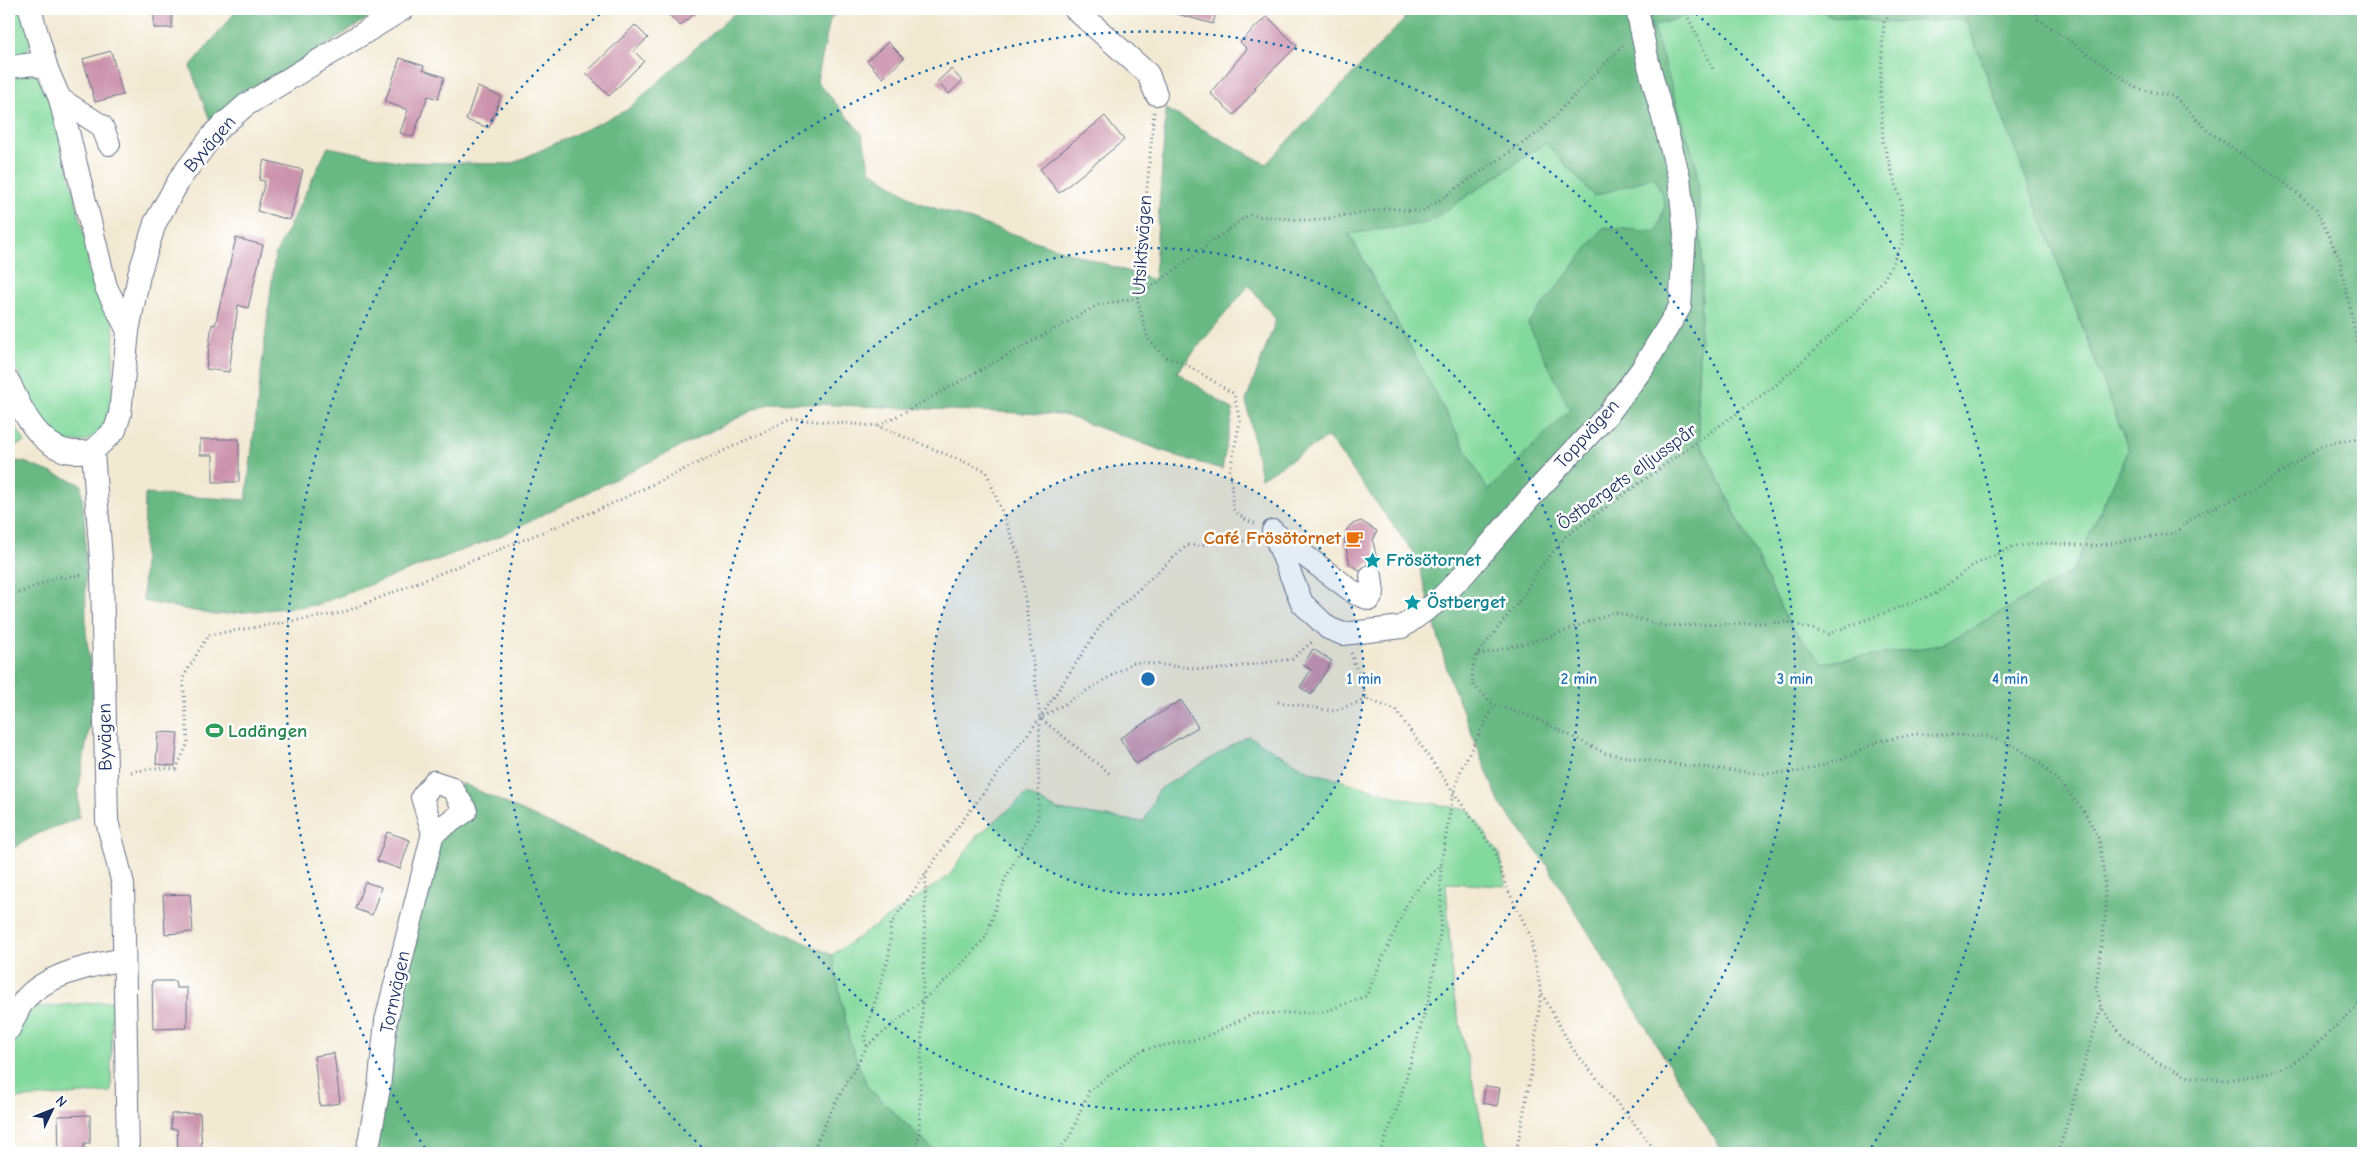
<svg xmlns="http://www.w3.org/2000/svg" width="2372" height="1162" font-family="'Comic Neue',sans-serif">
<style>
.green{fill:#82d99c;stroke:#4e847d}
.forest{fill:#69b984;stroke:#427471;fill-rule:evenodd}
.building{fill:#cb92ab}
.lines{fill:none;stroke-linecap:round;stroke-linejoin:round}
.minor-casing{stroke:#667087;stroke-width:24}
.path{stroke:#667087;stroke-width:3;stroke-dasharray:1 4;stroke-linecap:butt}
.minor{stroke:#fff;stroke-width:22}
.ring{fill:none;stroke:#1f6fb2;stroke-width:2.5;stroke-dasharray:2.5 5}
.labels{text-anchor:middle;dominant-baseline:central;stroke-width:5;stroke-linejoin:round;paint-order:stroke}
.street-label{font-size:19px;fill:#1b2f5e;stroke:#fff}
.food-label{font-size:19px;font-weight:bold;fill:#c56008;stroke:#fff;text-anchor:end}
.culture-label{font-size:19px;font-weight:bold;fill:#0d838f;stroke:#fff;text-anchor:start}
.leisure-label{font-size:19px;font-weight:bold;fill:#27864d;stroke:#fff;text-anchor:start}
.centre{fill:#1f6fb2;stroke:#fff;stroke-width:2.5}
.ring-label{font-size:15px;text-anchor:middle;font-weight:bold;fill:#1f6fb2;stroke:#fff;stroke-width:5;stroke-linejoin:round;paint-order:stroke}
</style>
<rect width="100%" height="100%" fill="#fff"/>
<filter id="ink" filterUnits="userSpaceOnUse"><feTurbulence type="fractalNoise" baseFrequency=".02" numOctaves="2"/><feDisplacementMap in="SourceGraphic" scale="10" xChannelSelector="R" yChannelSelector="G"/><feConvolveMatrix kernelMatrix="1 2 1 2 8 2 1 2 1" color-interpolation-filters="sRGB"/></filter>
<filter id="wash" filterUnits="userSpaceOnUse"><feTurbulence type="fractalNoise" baseFrequency=".0096" numOctaves="4" result="noise"/><feDisplacementMap in="SourceGraphic" scale="20" xChannelSelector="R" yChannelSelector="G"/><feGaussianBlur stdDeviation="1.12" result="paint"/><feColorMatrix in="noise" values="0 0 0 0 0 0 0 0 0 0 0 0 0 0 0 0 0 1.4 0 .05"/><feComposite in="paint" operator="in"/></filter>
<g filter="url(#wash)">
<rect width="100%" height="100%" fill="#f2e9d3"/>
<!-- green -->
<g class="green">
<path d="M9,9H23L32,39L25,55L9,61Z"/>
<path d="M1709,9H1823L1828,16L1884,22L1966,20L2129,450L2072,572L1942,645L1822,663L1788,622L1700,441L1697,399L1703,273L1697,168L1652,26Z"/>
<path d="M37,74L48,85L87,247L89,272L112,317L114,331L112,402L108,417L102,429L93,437L83,442H68L55,437L42,421L9,353V76Z"/>
<path d="M1546,143L1594,196L1656,176L1665,204L1657,232L1570,409L1488,491L1349,233L1427,223Z"/>
<path d="M9,415L25,442L9,448Z"/>
<path d="M1248,736L1309,771L1401,798L1469,810L1500,855L1506,886L1446,883L1453,992L1488,1153H937L868,1088L850,1043L832,955L949,876L977,836L1027,794L1058,810L1144,822L1158,790Z"/>
<path d="M112,1001L111,1092L9,1099V1049L29,1008Z"/>
</g>
<!-- forest -->
<g class="forest">
<path d="M238,9H381L211,123L190,67Z"/>
<path d="M739,9H839L830,20L817,81L862,134L870,170L919,203L1154,280L1166,109L1266,164L1403,21L1408,9H1709L1653,26L1697,168L1703,273L1697,399L1700,441L1788,622L1822,663L1942,645L2072,572L2129,450L1966,20L1884,22L1828,16L1823,9H2363V1153H1723L1547,865L1500,804L1449,677L1417,558L1328,437L1261,478L1246,401L1276,320L1249,285L1177,372L1233,410L1222,469L1183,458L1064,415L770,402L498,537L316,605L215,615L143,601L145,494L246,500L275,255L328,147L402,162L511,164L627,110ZM1546,143L1594,196L1655,177L1665,204L1657,232L1604,227L1528,324L1570,409L1488,491L1349,234L1427,223Z"/>
<path d="M9,460L24,462L81,484L85,529L86,631L94,700L78,792L79,818L39,833L9,851Z"/>
<path d="M462,783L832,955L850,1043L868,1088L937,1153H372L391,1023L439,837Z"/>
</g>
<g id="blocks">
<!-- building -->
<g class="building">
<rect x="154" y="9" width="18" height="19"/>
<path d="M664,9H700L680,26Z"/>
<path d="M1175,9H1217L1213,24L1174,13Z"/>
<path d="M1267,16L1297,46L1254,88L1256,89L1234,115L1210,93L1247,49L1240,42Z"/>
<path d="M635,25L648,38L634,51L644,61L609,96L586,73Z"/>
<path d="M888,42L904,58L883,78L867,61Z"/>
<path d="M111,51L123,95L95,102L83,59Z"/>
<path d="M400,58L424,66L423,70L444,77L438,99L428,96L413,137L400,133L408,110L385,102Z"/>
<path d="M951,69L962,81L949,94L937,82Z"/>
<path d="M477,87L501,96L489,128L466,120Z"/>
<path d="M1105,116L1124,140L1059,193L1040,169Z"/>
<path d="M264,160L303,170L290,220L257,211L265,181L259,180Z"/>
<path d="M236,238L263,245L248,308L238,305L229,372L206,369L212,324L215,325Z"/>
<path d="M200,439H239V482H213V455H200Z"/>
<path d="M1361,521L1377,531L1373,541L1378,566L1369,563L1360,570L1350,565L1344,540L1347,536L1346,531L1350,525Z"/>
<path d="M1313,649L1332,661L1311,695L1300,687L1311,670L1303,665Z"/>
<path d="M1181,700L1198,727L1136,764L1120,738Z"/>
<path d="M158,732L178,733L175,766L156,764Z"/>
<path d="M387,832L410,840L400,869L377,861Z"/>
<path d="M365,882L381,887L372,915L355,909Z"/>
<path d="M190,894L193,932L165,934L163,895Z"/>
<path d="M152,981H175L176,988H187V1028L153,1029Z"/>
<path d="M334,1053L340,1103L320,1106L314,1056Z"/>
<path d="M1485,1086L1500,1088L1497,1106L1483,1103Z"/>
<path d="M200,1113L202,1153H178L177,1129H171V1114Z"/>
<path d="M90,1115V1143H84V1153H59L58,1116Z"/>
</g>
</g>
</g>
<g filter="url(#ink)">
<use href="#blocks" fill-opacity="0" stroke="#667087" stroke-width="1"/>
<g class="lines">
<defs>
<g id="minor">
<path d="M30,9L47,69L60,99L106,287L128,331"/>
<path d="M1075,9L1148,74L1156,94"/>
<path d="M9,67L34,64L47,69"/>
<path d="M60,99L102,126L109,144"/>
<path d="M9,382C19,405 34,437 58,448C69,454 81,452 93,451"/>
<path d="M1273,531L1302,603L1328,628L1343,634L1402,627L1437,602L1466,572L1530,498L1609,413L1642,369L1680,307L1685,234L1679,177L1648,62L1638,14"/>
<path d="M1273,532L1356,594L1370,599L1373,593L1371,576"/>
<path d="M9,1029C14,1019 20,1003 28,996C51,973 93,965 124,959"/>
<path d="M128,1153L123,884L107,821L102,573L93,451L115,430L120,414L128,331L139,275L155,223L181,177L216,131L246,105L403,9"/>
<path d="M367,1153L379,1088L386,1021L433,833L422,797L434,782L452,788L466,811L433,833"/>
</g>
</defs>
<!-- minor casing -->
<use href="#minor" class="minor-casing"/>
<!-- path -->
<g class="path">
<path d="M1684,9L1713,69"/>
<path d="M1866,9H1869"/>
<path d="M1892,9L1884,22L1880,86L1883,142L1901,202L1903,241L1885,278L1850,318L1776,385L1566,536L1535,574L1524,595L1476,656L1472,672L1473,685L1494,705L1535,718L1605,753L1663,763L1764,774L1802,771L1850,756L1876,742L1916,734L1986,736L2015,746L2040,763L2064,787L2084,811L2099,839L2104,873L2106,910L2096,986L2101,1007L2122,1035L2156,1062L2189,1077L2226,1080L2259,1075L2288,1066L2306,1054L2363,1001"/>
<path d="M2037,9L2038,19L2137,88L2175,97L2209,132L2281,180L2316,209L2340,260L2360,357V414L2363,431"/>
<path d="M2073,9C2095,18 2117,13 2140,9"/>
<path d="M2181,9L2217,11L2228,9"/>
<path d="M1154,112L1137,298L1148,339L1165,357L1184,363L1234,394L1240,421L1230,470L1233,509L1244,519L1257,524"/>
<path d="M879,426L1098,305L1137,298L1248,215L1312,221L1390,208L1422,212L1539,132L1625,43"/>
<path d="M9,597L58,577L84,575"/>
<path d="M1351,653L1367,699L1396,710L1494,850L1506,886L1530,935L1541,993L1531,1074L1516,1153"/>
<path d="M1478,655L1546,638L1614,612L1665,626L1788,622L1828,634L1935,594L1972,566L2015,546L2048,543L2093,546L2175,533L2198,514L2249,493L2323,445L2363,437"/>
<path d="M1278,702L1334,711L1367,699"/>
<path d="M1043,717L1134,662L1213,670L1292,659L1313,641"/>
<path d="M131,772L155,768L176,769L188,743L183,678L208,635L342,613L607,506L791,419L878,426L986,471L1020,559L1040,718"/>
<path d="M1542,994L1572,1048L1658,1153"/>
<path d="M867,1046L864,1038L889,956L891,924L954,832L1040,718L1103,622L1186,546L1244,541L1255,537"/>
<path d="M812,1153L830,1113L867,1046L950,977L986,937L1005,879L1038,818L1040,718L1110,774"/>
<path d="M914,1153L919,1136L926,872"/>
<path d="M1056,1153L1069,1138L1089,1091L1142,1050L1203,1038L1253,1014L1324,1012L1366,996L1410,897L1441,865L1453,794L1462,767L1494,705"/>
<path d="M1380,1153L1398,1106L1430,994L1441,927V866"/>
<path d="M2058,1153L2101,1008"/>
</g>
<!-- minor -->
<use href="#minor" class="minor"/>
</g>
</g>
<!-- distance rings -->
<circle cx="1148" cy="679" r="216" fill="#1f6fb2" fill-opacity=".12"/>
<g class="ring">
<circle cx="1148" cy="679" r="216"/>
<circle cx="1148" cy="679" r="431"/>
<path d="M707 1152A647 647 0 1 1 1589 1152"/>
<path d="M425 1148A862 862 0 0 1 606 9M1690 9A862 862 0 0 1 1871 1148"/>
</g>
<!-- icons -->
<defs>
<symbol id="cafe-bare" viewBox="-9 -9 18 18"><path d="M-5.5-4.5H6V0H3Q3 3.5 0 3.5H-2.5Q-5.5 3.5-5.5 0ZM3-3.2v2h1.7v-2ZM-6 4.5H4V6H-6Z" fill="#e8710a" stroke="#fff" stroke-width="2.5" paint-order="stroke"/></symbol>
<symbol id="sight-bare" viewBox="-9 -9 18 18"><path d="M0-6L1.8-2.2L6-1.7L2.9 1.2L3.7 5.4L0 3.3L-3.7 5.4L-2.9 1.2L-6-1.7L-1.8-2.2Z" fill="#0f9aa8" stroke="#fff" stroke-width="2.5" paint-order="stroke"/></symbol>
<symbol id="stadium-bare" viewBox="-9 -9 18 18"><path d="M0-5a6.5 5 0 1 0 0 10a6.5 5 0 1 0 0-10ZM-3.5-1.8h7v3.6h-7Z" fill="#2e9e5b" stroke="#fff" stroke-width="2.5" paint-order="stroke"/></symbol>
</defs>
<g fill-rule="evenodd">
<use href="#cafe-bare" x="1342" y="526" width="25" height="25"/>
<use href="#sight-bare" x="1360" y="548" width="25" height="25"/>
<use href="#sight-bare" x="1400" y="590" width="25" height="25"/>
<use href="#stadium-bare" x="202" y="718" width="25" height="25"/>
</g>
<g class="labels">
<!-- street labels -->
<g class="street-label">
<text transform="translate(210 144) rotate(-49)">Byvägen</text>
<text transform="translate(1142 245) rotate(-86)">Utsiktsvägen</text>
<text transform="translate(1587 434) rotate(-48)">Toppvägen</text>
<text transform="translate(1627 477) rotate(-36)">Östbergets elljusspår</text>
<text transform="translate(105 737) rotate(-91)">Byvägen</text>
<text transform="translate(395 992) rotate(-78)">Tornvägen</text>
</g>
<!-- food labels -->
<g class="food-label">
<text x="1341" y="538">Café Frösötornet</text>
</g>
<!-- culture labels -->
<g class="culture-label">
<text x="1386" y="560">Frösötornet</text>
<text x="1427" y="602">Östberget</text>
</g>
<!-- leisure labels -->
<g class="leisure-label">
<text x="228" y="731">Ladängen</text>
</g>
</g>
<circle cx="1148" cy="679" r="8" class="centre"/>
<g class="ring-label">
<text x="1364" y="684">1 min</text>
<text x="1579" y="684">2 min</text>
<text x="1795" y="684">3 min</text>
<text x="2010" y="684">4 min</text>
</g>
<!-- margin -->
<rect width="2372" height="1162" fill="none" stroke="#fff" stroke-width="30"/>
<!-- north arrow -->
<g transform="translate(52 1110) rotate(47)" stroke="#ffffff" stroke-width="4" paint-order="stroke">
<path d="M0-4L9 19L0 12L-9 19Z" fill="#1b2f5e"/>
<text y="-8" font-size="14" font-weight="bold" text-anchor="middle" fill="#1b2f5e">N</text>
</g>
</svg>
